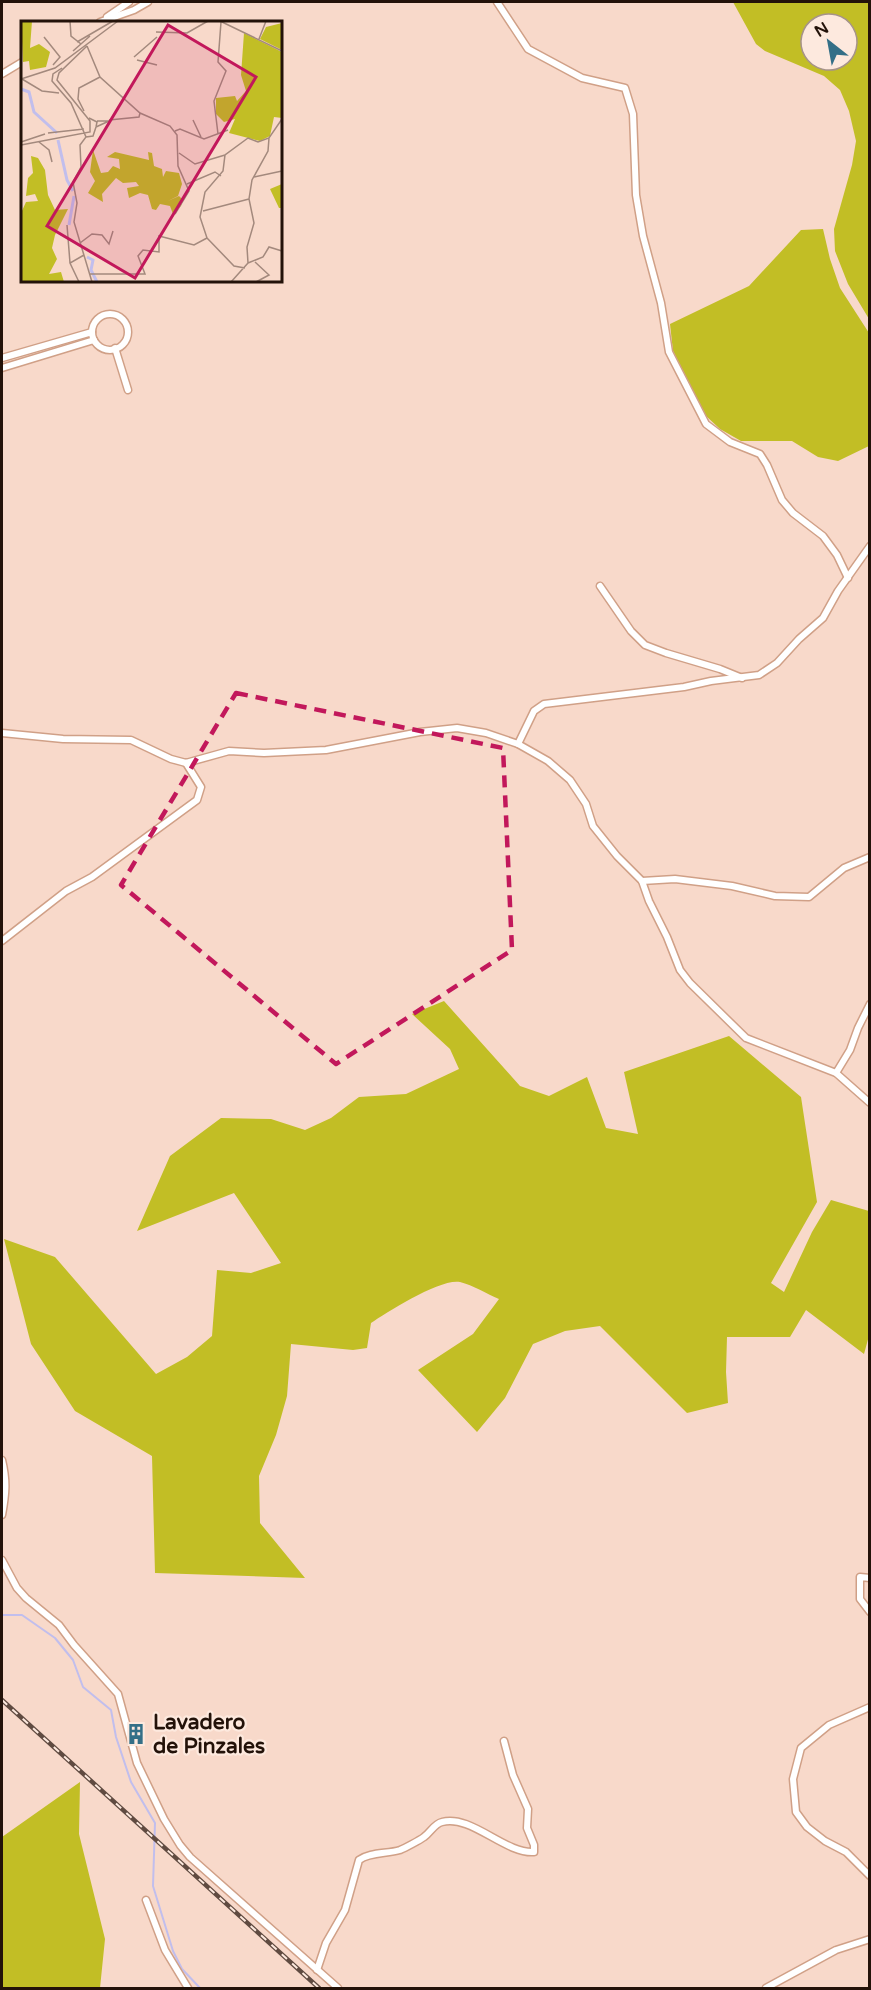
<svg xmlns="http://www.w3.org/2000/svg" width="871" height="1990" font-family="'Varela Round',sans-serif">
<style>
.green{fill:#c2be25;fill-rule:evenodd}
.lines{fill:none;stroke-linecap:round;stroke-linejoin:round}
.stream{stroke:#c1beed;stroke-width:2}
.street-casing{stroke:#d0a087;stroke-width:9}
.street{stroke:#fff;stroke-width:6}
.rail-casing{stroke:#604b41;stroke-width:4.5}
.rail{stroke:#fde9de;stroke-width:2;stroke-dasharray:7;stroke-linecap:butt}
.marked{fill:none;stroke:#c2185b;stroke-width:4.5;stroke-dasharray:12 8;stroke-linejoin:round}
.labels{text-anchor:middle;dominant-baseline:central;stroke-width:4.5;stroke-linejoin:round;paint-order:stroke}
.poi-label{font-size:21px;font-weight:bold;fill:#231209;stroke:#fde9de;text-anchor:start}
.inset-river{fill:none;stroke:#c1beed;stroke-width:3}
.inset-road{fill:none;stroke:#a3897d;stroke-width:1.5}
.view{fill:#c2185b;fill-opacity:0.15;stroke:#c2185b;stroke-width:3}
.inset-edge{fill:none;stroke:#231209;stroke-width:3}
</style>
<rect width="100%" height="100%" fill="#f8d9ca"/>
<!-- green -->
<g class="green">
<path d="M733,2H869V319L848,284L835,251L834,229L852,165L856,141L849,111L840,90L824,76L765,51L756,44ZM811,24H847V60H811Z"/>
<path d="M823,229L830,259L840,288L869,333V446L838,461L818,457L792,441H741L720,429L705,415L673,351L670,324L749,286L801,230Z"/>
<path d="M444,1001L520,1086L549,1096L587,1077L606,1128L638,1134L624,1072L729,1036L801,1097L817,1202L771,1283L784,1292L812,1232L831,1200L869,1211L870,1332L864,1354L806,1310L790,1337H727L726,1372L728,1403L687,1413L600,1326L565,1331L533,1344L505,1398L477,1432L418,1370L473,1334L499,1299C487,1294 473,1285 460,1282C441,1278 387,1312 371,1323L367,1348L353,1350L291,1344L287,1396L276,1435L259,1476L260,1523L305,1578L155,1573L152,1456L75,1411L31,1344L4,1239L55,1257L156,1374L187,1357L212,1336L217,1270L251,1273L281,1263L234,1193L137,1231L170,1156L221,1118L271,1119L305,1130L331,1118L359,1097L406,1094L459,1069L450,1049L412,1014Z"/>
<path d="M80,1782L79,1834L105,1939L100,1988H2V1837Z"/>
</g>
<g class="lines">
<!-- stream -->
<path class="stream" d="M2,1615H22L55,1638L73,1660L83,1687L111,1710L116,1737L131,1782L155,1823L153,1886L173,1951L182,1969L200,1988"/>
<defs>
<g id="street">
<path d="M497,2L528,49L582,78L625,88L633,114L636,195L643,236L661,303L669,352L706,424L730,442L760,454L767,465L782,500L793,513L823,536L837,555L848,578"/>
<path d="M107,17L129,2"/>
<path d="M100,22L134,10L148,2"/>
<path d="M2,74L22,62"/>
<circle cx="110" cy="332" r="18"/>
<path d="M115,348L128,390"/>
<path d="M2,358L92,332"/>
<path d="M2,368L94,340"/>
<path d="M600,586L631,631L645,645L666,653L720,669L742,678"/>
<path d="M2,733L63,739L131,740L171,759L186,763L229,751L264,753L326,750L420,732L457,728L486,733L518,744L548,761L570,780L586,804L593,826L617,856L642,881L649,901L667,937L680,970L690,983L746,1038L836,1073L870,1103"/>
<path d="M518,744L534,711L544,704L684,687L711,681L759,675L777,663L799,639L823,618L838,591L870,546"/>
<path d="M642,881L675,879L732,886L775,896L809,897L844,868L870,857"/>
<path d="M2,941L66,891L92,877L197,800L201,787L186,763"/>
<path d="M836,1073L850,1050L858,1028L870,1004"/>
<path d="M2,1460C7,1481 6,1493 2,1515"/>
<path d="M2,1560L17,1588L26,1598L59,1625L74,1645L118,1694L137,1763L164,1819L180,1845L190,1857L338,1988"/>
<path d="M870,1578L860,1577V1599L870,1612"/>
<path d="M870,1707L829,1725L801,1748L793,1779L796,1812L807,1827L825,1841L846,1852L870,1876"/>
<path d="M146,1900L165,1950L188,1988"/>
<path d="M317,1970L326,1943L345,1910L359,1860C370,1852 387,1854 400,1850C405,1848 420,1840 424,1837C431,1832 434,1824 442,1822C471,1814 505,1854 534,1852V1845L527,1828L528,1809L513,1775L504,1741"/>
<path d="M766,1988L836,1950L870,1939"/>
</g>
</defs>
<!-- street casing -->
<use href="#street" class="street-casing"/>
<!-- street -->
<use href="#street" class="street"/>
<defs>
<path id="rail" d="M2,1700L319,1988"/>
</defs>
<!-- rail casing -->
<use href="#rail" class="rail-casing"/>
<!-- rail -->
<use href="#rail" class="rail"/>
</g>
<!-- marked area -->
<path class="marked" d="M236,693L503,748L512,950L336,1064L121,885Z"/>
<!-- icons -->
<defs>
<symbol id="building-bare" viewBox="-9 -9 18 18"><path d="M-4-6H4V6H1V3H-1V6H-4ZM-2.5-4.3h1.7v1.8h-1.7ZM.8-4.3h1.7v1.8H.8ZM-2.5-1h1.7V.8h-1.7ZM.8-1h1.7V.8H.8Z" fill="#346f87" stroke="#fde9de" stroke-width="2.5" paint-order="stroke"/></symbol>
</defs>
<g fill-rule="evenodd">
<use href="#building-bare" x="121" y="1719" width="30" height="30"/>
</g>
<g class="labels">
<!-- poi labels -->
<g class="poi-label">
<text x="153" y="1722">Lavadero<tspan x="153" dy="24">de Pinzales</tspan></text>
</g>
</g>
<!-- overview -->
<g transform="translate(21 21)">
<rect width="261" height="261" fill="#f8d9ca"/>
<path d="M0,0H11L9,27L18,23L29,31L25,46L9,49L8,40L2,41ZM261,2V29L239,18L245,6ZM223,12L261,31V97L253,96L249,115L239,120L208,112L214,98L203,101L195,93V77L214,75L216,80L225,70L220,54ZM72,129L80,152L87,151L92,145L99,148L98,138L86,136L94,131L128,139L127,131L131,132L133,145L141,148L142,156L145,150L158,152L161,163L157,175L147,180L158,175L162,179L160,185L152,193L149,185L139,183L135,189L131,188L127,174L119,172L108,177L106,167L118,165L115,161L102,162L95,157L81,173L82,181L67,172L74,160L69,151ZM10,135L17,137L24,149L27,174L34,189L47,188L34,214L31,227L36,238L28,253L40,251L43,261H0V192L5,181L17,180L14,173L5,175L7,157L12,152ZM261,163V187H258L249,168Z" fill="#c2be25"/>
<path class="inset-river" d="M0,68L8,71L13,91L36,112M37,119L46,159L52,170M48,204L53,175M66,236L72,239L70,249L76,261"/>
<path class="inset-road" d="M49,0L50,15L60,23M201,1L261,30M135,11L166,12L187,0M23,16L39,36L32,44M238,18L245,0M56,21L92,0M66,25L79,56L119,92L149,105L156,114L157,145L168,170L154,193M52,30L69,15M113,36L136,16M116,39L136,44M41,47L32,53L31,60L50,82L65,116L59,124L60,146L52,161L56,182L53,201L71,261M0,58L34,47L97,0M1,58L21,70L38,72M63,90L57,78L58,67L79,56M88,99L118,96L119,92M172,99L180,116M75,106L88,100H76M154,110L159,108L183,118L207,109M27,112L63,108M197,113L193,80L205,50L197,41L200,1M65,116L72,115L75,106L76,101L68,97M0,121L24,113M18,121L28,129L31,141M0,124L69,111V100L36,59L38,52L66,25M158,132L174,143L204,134M233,156L261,150M166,163L194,151L200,155M182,190L228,178M46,204L49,242M186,217L179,196L184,171L202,150L204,134L227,117L237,121L248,117L261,98M186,217L213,245L224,247M59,222L71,213L81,214L88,223L92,210M234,241L248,254L235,261M227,242L226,226L233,202L228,178L231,159L247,130L248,117M227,242L242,236L248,226L261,230M69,253H124L117,235L122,229L138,231V215L173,224L186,217M58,261L49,242L63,234M210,261L227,242"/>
<path class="view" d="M147,4L235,56L114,257L26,205Z"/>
<rect width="261" height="261" class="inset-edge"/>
</g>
<!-- border -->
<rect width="871" height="1990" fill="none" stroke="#231209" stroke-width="6"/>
<!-- north arrow -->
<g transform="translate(829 42) rotate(329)"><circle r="28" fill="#fde9de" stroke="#a69389" stroke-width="1.5"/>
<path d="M0-4.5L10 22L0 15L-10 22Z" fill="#346f87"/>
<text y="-9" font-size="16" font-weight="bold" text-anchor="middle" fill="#231209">N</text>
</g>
</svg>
